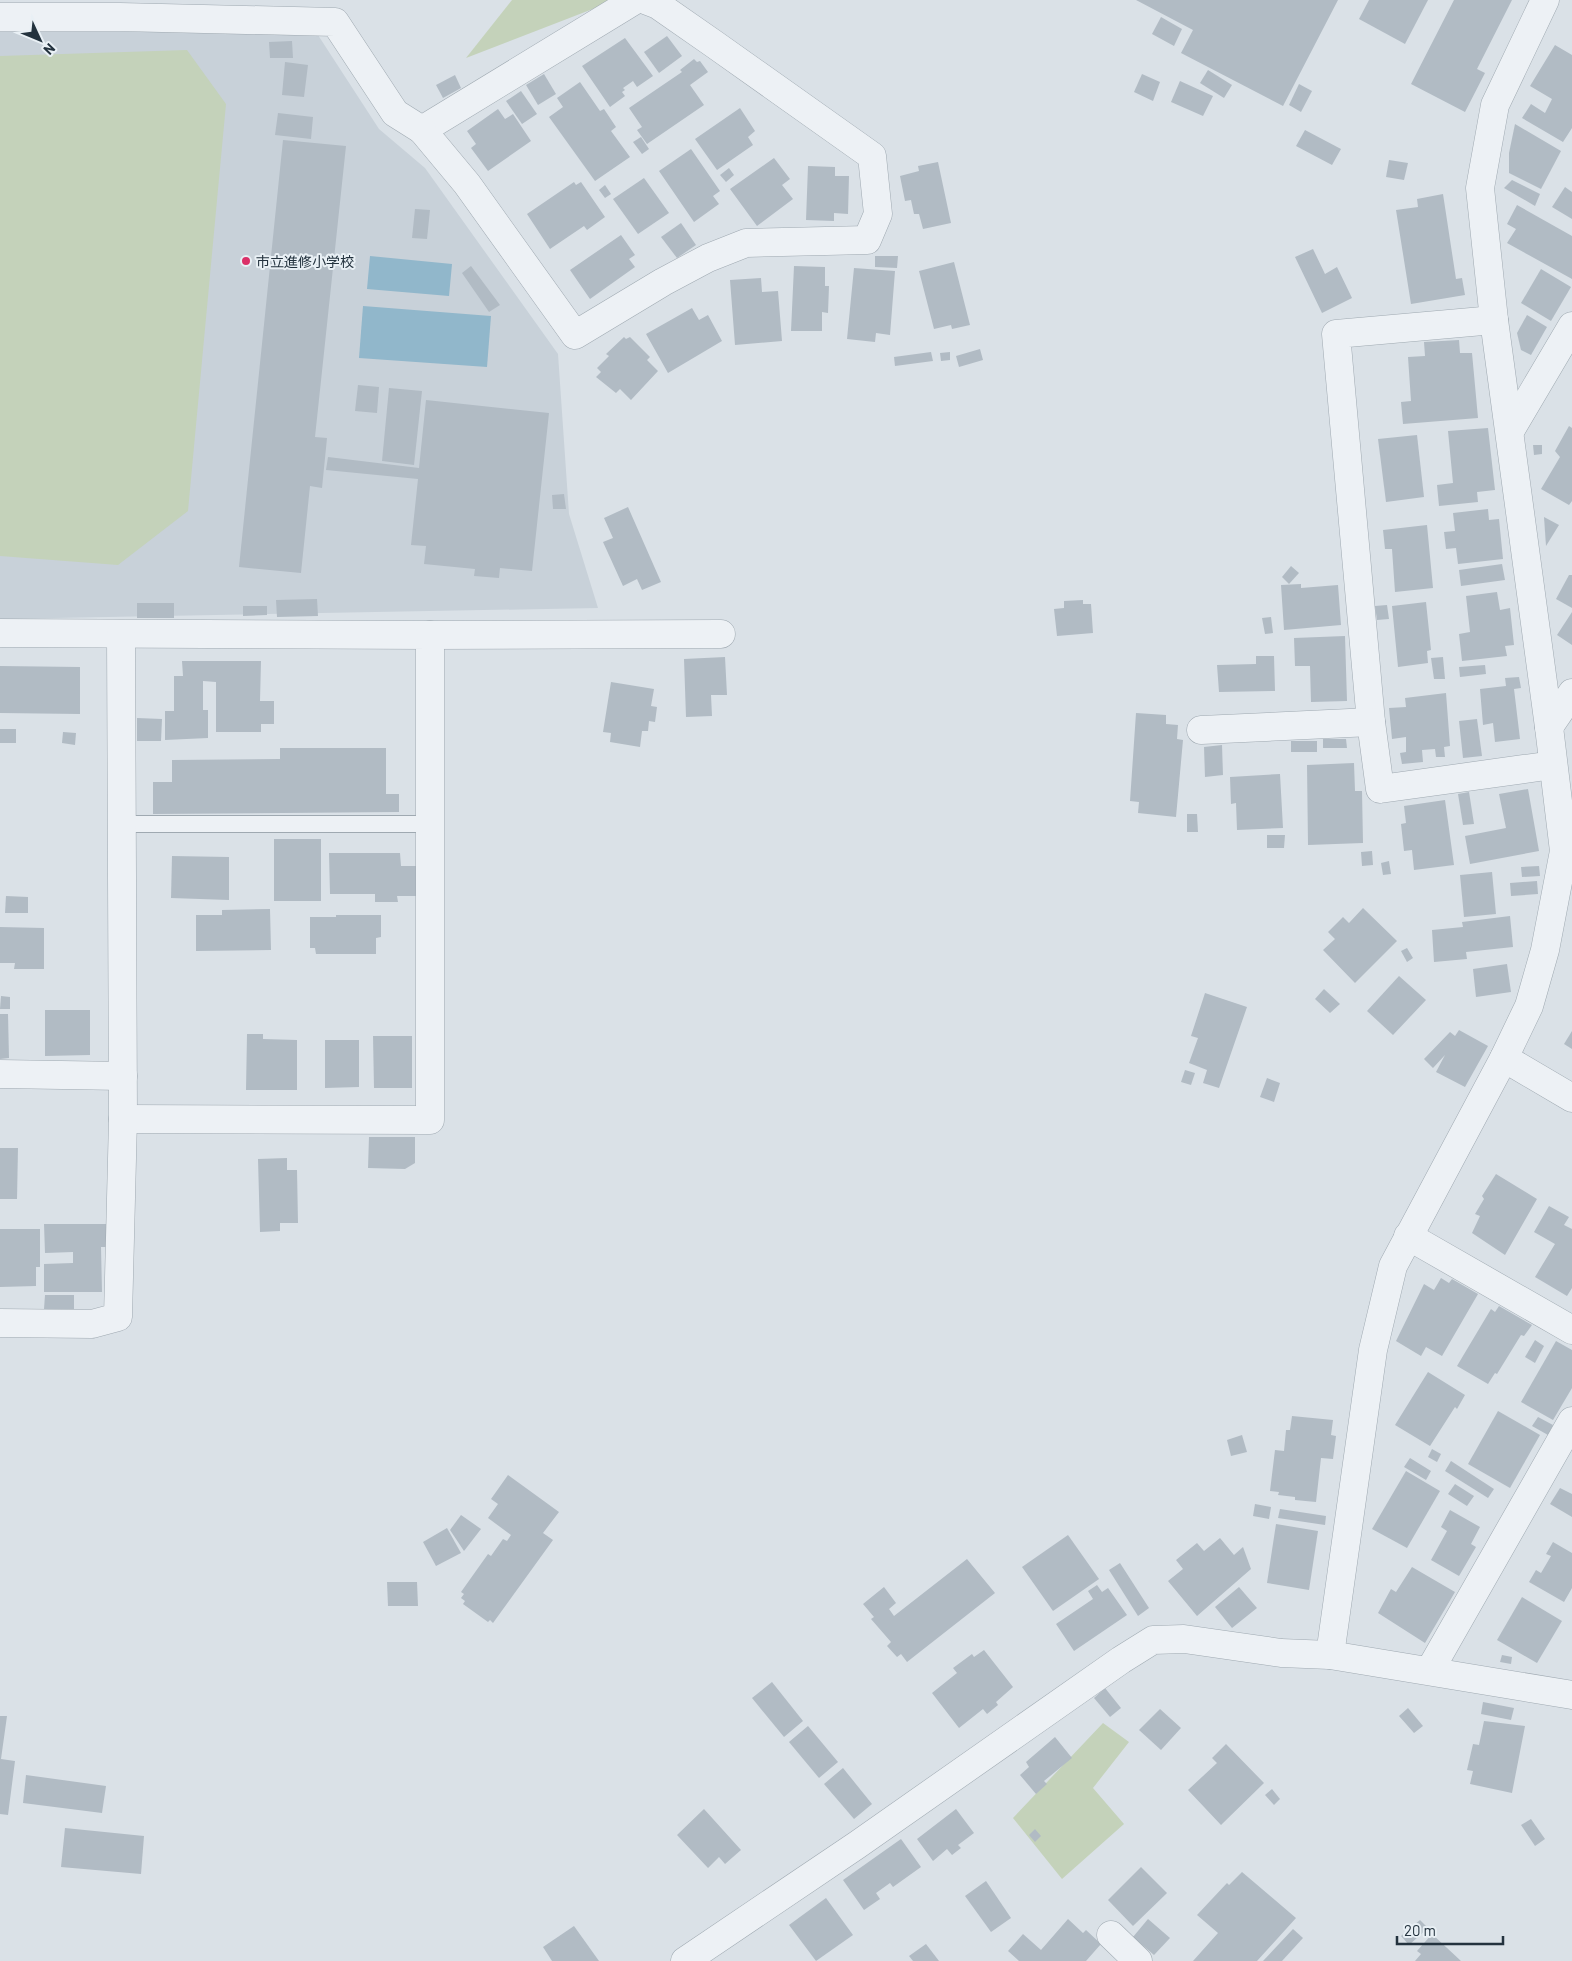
<svg xmlns="http://www.w3.org/2000/svg" width="1572" height="1961" font-family="Barlow,'Noto Sans JP',sans-serif">
<style>
.built{fill:#c8d1d9}
.green{fill:#c4d2ba}
.water{fill:#91b7cb}
.building{fill:#b1bbc4}
.lines{fill:none;stroke-linecap:round;stroke-linejoin:round}
.lane-casing{stroke:#9fa9b1;stroke-width:18}
.street-casing{stroke:#9fa9b1;stroke-width:29}
.lane{stroke:#edf1f5;stroke-width:16}
.street{stroke:#edf1f5;stroke-width:28}
.poi-dot{fill:#db3068;stroke:#e9f0f5;stroke-width:2}
.labels{text-anchor:middle;dominant-baseline:central;stroke-width:4;stroke-linejoin:round;paint-order:stroke}
.poi-label{font-size:14px;fill:#23323e;stroke:#e9f0f5;text-anchor:start}
</style>
<rect width="100%" height="100%" fill="#dae1e7"/>
<!-- built -->
<path class="built" d="M0,32H316L379,129L425,168L558,354L569,514L598,608L0,619Z"/>
<!-- green -->
<g class="green">
<path d="M512,0H616L466,58Z"/>
<path d="M187,50L226,104L188,511L118,565L0,556V56Z"/>
<path d="M1103,1723L1129,1742L1093,1788L1124,1824L1062,1879L1013,1818Z"/>
</g>
<!-- water -->
<g class="water">
<path d="M370,256L452,264L449,296L367,289Z"/>
<path d="M363,306L491,316L487,367L359,358Z"/>
</g>
<!-- building -->
<g class="building">
<path d="M1136,0H1338L1283,106L1181,53L1193,30Z"/>
<path d="M1369,0H1428L1405,44L1359,19Z"/>
<path d="M1454,0H1512L1477,69L1485,73L1465,112L1411,84Z"/>
<path d="M1161,17L1182,29L1174,46L1152,34Z"/>
<path d="M667,36L682,56L659,73L644,52Z"/>
<path d="M625,38L653,76L637,87L633,81L623,88L625,90L622,92L625,96L610,107L582,66Z"/>
<path d="M292,41L293,58H270L269,42Z"/>
<path d="M1555,45L1572,55V128L1563,142L1522,118L1531,104L1545,113L1552,99L1530,86Z"/>
<path d="M694,59L697,62L700,61L708,72L690,85L704,105L647,144L637,130L642,127L629,108L682,72L680,70Z"/>
<path d="M285,62L308,65L304,97L282,95Z"/>
<path d="M1208,70L1232,85L1224,98L1200,83Z"/>
<path d="M544,74L556,94L538,105L526,85Z"/>
<path d="M1142,74L1160,82L1153,101L1134,92Z"/>
<path d="M455,75L461,88L443,98L436,85Z"/>
<path d="M1180,81L1213,96L1203,116L1171,102Z"/>
<path d="M580,82L600,111L604,109L616,127L611,131L630,157L595,181L549,117L563,107L557,98Z"/>
<path d="M1299,84L1312,91L1301,112L1289,105Z"/>
<path d="M521,91L537,114L522,124L506,101Z"/>
<path d="M740,108L755,131L748,137L753,145L717,170L695,139Z"/>
<path d="M498,109L505,119L513,114L531,141L488,171L471,148L476,144L467,131Z"/>
<path d="M278,113L313,117L311,139L275,135Z"/>
<path d="M1515,124L1561,151L1541,189L1509,173V153Z"/>
<path d="M1305,130L1341,149L1332,165L1296,146Z"/>
<path d="M641,137L649,149L642,154L633,142Z"/>
<path d="M283,140L346,146L315,437L327,438L322,488L310,486L301,573L239,567Z"/>
<path d="M691,149L720,191L713,196L719,204L694,222L659,171Z"/>
<path d="M774,158L790,179L782,185L793,199L757,226L730,189Z"/>
<path d="M1389,160L1408,163L1404,180L1386,177Z"/>
<path d="M938,162L951,223L923,229L919,214H914L911,200L905,201L900,176L919,171L918,166Z"/>
<path d="M808,166L835,167V176H849L848,214L834,213V221L806,220Z"/>
<path d="M729,168L734,175L726,182L720,175Z"/>
<path d="M644,178L669,213L638,234L613,199Z"/>
<path d="M1512,180L1540,194L1535,206L1504,188Z"/>
<path d="M574,182L576,185L581,182L605,217L587,230L584,226L550,249L527,214Z"/>
<path d="M605,185L611,194L605,198L599,190Z"/>
<path d="M1565,187L1572,192V219L1552,207Z"/>
<path d="M1443,194L1456,279L1462,278L1465,295L1411,304L1396,210L1418,207L1417,199Z"/>
<path d="M1517,205L1572,236V279L1507,243L1516,229L1507,224Z"/>
<path d="M415,209L430,210L427,239L412,238Z"/>
<path d="M681,223L696,245L677,258L661,237Z"/>
<path d="M621,235L635,255L629,259L635,267L590,299L570,270Z"/>
<path d="M1313,249L1325,274L1337,267L1352,298L1322,313L1295,257Z"/>
<path d="M875,256H898L897,268L875,267Z"/>
<path d="M954,262L970,325L952,329L951,325L934,329L919,271Z"/>
<path d="M471,266L500,305L489,312L462,273Z"/>
<path d="M794,266L825,267V286H829L828,313L822,312V331H791Z"/>
<path d="M854,268L895,271L890,335L876,333L875,342L847,339Z"/>
<path d="M1541,269L1571,287L1551,321L1521,303Z"/>
<path d="M761,278L762,292L778,291L782,341L735,345L730,280Z"/>
<path d="M692,308L699,320L708,315L722,341L668,373L646,334Z"/>
<path d="M1527,315L1547,327L1531,355L1521,350L1517,333Z"/>
<path d="M624,337L626,339L630,337L650,357L647,360L658,371L631,400L620,389L616,393L596,377L601,372L597,368L609,356L606,354Z"/>
<path d="M1459,340L1460,353H1472L1478,418L1403,424L1401,402L1411,401L1408,357L1425,356L1424,342Z"/>
<path d="M980,349L983,360L959,367L956,356Z"/>
<path d="M931,352L933,361L895,366L894,357Z"/>
<path d="M950,352V360L941,361L940,353Z"/>
<path d="M358,385L379,387L377,413L355,411Z"/>
<path d="M389,388L422,391L414,465L382,461Z"/>
<path d="M426,400L549,413L532,571L500,568L499,578L474,576L475,569L424,564L426,546L411,545L418,479L326,470L328,457L419,468Z"/>
<path d="M1569,426L1572,428V501L1569,505L1541,489L1560,457L1555,451Z"/>
<path d="M1488,428L1495,490L1477,492L1478,502L1439,506L1437,485L1453,483L1448,431Z"/>
<path d="M1417,435L1424,497L1386,502L1378,439Z"/>
<path d="M1533,445H1542V454L1534,455Z"/>
<path d="M564,494L566,509H553L552,495Z"/>
<path d="M628,507L661,582L642,590L637,579L623,586L603,542L613,538L604,518Z"/>
<path d="M1488,509L1489,520L1499,519L1503,559L1458,564L1456,548L1446,549L1444,532L1455,531L1453,513Z"/>
<path d="M1544,517L1559,525L1546,546Z"/>
<path d="M1427,525L1433,588L1395,592L1392,549H1385L1383,530Z"/>
<path d="M1502,564L1505,580L1461,586L1459,570Z"/>
<path d="M1291,566L1299,573L1289,584L1282,577Z"/>
<path d="M1569,575H1572V608L1556,599Z"/>
<path d="M1301,584V588L1338,585L1341,625L1284,630L1281,585Z"/>
<path d="M1497,592L1500,610L1510,608L1514,645L1505,646L1507,656L1462,661L1459,634L1470,632L1466,596Z"/>
<path d="M317,599L318,616L277,617L276,600Z"/>
<path d="M1083,600V604H1091L1093,633L1057,636L1054,609L1064,608V601Z"/>
<path d="M1426,602L1431,650L1427,651L1428,663L1398,667L1392,606Z"/>
<rect x="137" y="603" width="37" height="15"/>
<path d="M1387,605L1389,619L1377,620L1375,606Z"/>
<path d="M243,606H267V615L243,616Z"/>
<path d="M1572,612V645L1557,635Z"/>
<path d="M1271,617L1273,633L1265,634L1262,618Z"/>
<path d="M1345,636L1347,701L1311,702L1310,666H1295L1294,638Z"/>
<path d="M1256,656H1274L1275,691L1219,692L1217,665L1256,664Z"/>
<path d="M725,657L727,695H711L712,716L686,717L684,659Z"/>
<path d="M1443,657L1445,679H1434L1431,658Z"/>
<path d="M182,661H261L260,701H274V724H261V732H216V682L203,681V710H208V738L165,740V711H174V676H183Z"/>
<path d="M1485,665L1486,674L1460,677L1459,667Z"/>
<path d="M0,666L80,667V714L0,713Z"/>
<path d="M1519,677L1521,688L1514,689L1520,739L1495,742L1493,723L1483,725L1480,689L1506,686L1505,678Z"/>
<path d="M611,682L654,689L651,706L657,707L655,722L649,721L648,731H642L640,747L610,742L611,733L603,732Z"/>
<path d="M1446,693L1450,746L1444,747L1445,757H1436L1435,749L1422,750L1423,762L1402,764L1400,753L1406,752V737L1392,739L1389,708L1406,707L1405,698Z"/>
<path d="M1136,713L1166,715V724L1178,725L1177,739L1183,740L1176,817L1138,813L1139,802L1130,801Z"/>
<path d="M137,718L162,719L161,741H137Z"/>
<path d="M1477,719L1482,756L1463,758L1459,721Z"/>
<rect x="0" y="729" width="16" height="14"/>
<path d="M63,732L76,733L75,745L62,743Z"/>
<path d="M1323,739H1346L1347,748H1323Z"/>
<rect x="1291" y="741" width="26" height="11"/>
<path d="M1222,745L1223,775L1205,777L1204,747Z"/>
<path d="M280,748H386V794H399V812L153,814V782H172V760L280,759Z"/>
<path d="M1354,763L1355,791H1362L1363,843L1308,845L1307,765Z"/>
<path d="M1280,774L1283,828L1237,830L1236,803L1231,804L1230,777Z"/>
<path d="M1528,789L1539,851L1470,864L1465,836L1506,828L1499,794Z"/>
<path d="M1469,792L1474,824L1463,825L1458,794Z"/>
<path d="M1445,800L1454,865L1414,870L1412,850L1404,851L1401,824L1406,823L1404,806Z"/>
<path d="M1187,814H1197L1198,832H1187Z"/>
<path d="M1267,835H1285L1284,848H1267Z"/>
<rect x="274" y="839" width="47" height="62"/>
<path d="M1372,851L1373,865L1362,866L1361,852Z"/>
<path d="M329,853H400L401,866H416V896H397L398,902H375V894H330Z"/>
<path d="M172,856L229,857V900L171,898Z"/>
<path d="M1389,861L1391,874L1383,875L1381,863Z"/>
<path d="M1539,866L1540,876L1522,877L1521,867Z"/>
<path d="M1492,872L1496,914L1464,917L1460,875Z"/>
<path d="M1537,881L1538,894L1511,896L1510,883Z"/>
<path d="M6,896L28,897V913H5Z"/>
<path d="M1363,908L1397,941L1355,983L1323,950L1335,939L1328,932L1343,917L1349,923Z"/>
<path d="M270,909L271,950L196,951V915H222V910Z"/>
<path d="M336,915H381V937L376,938V954H316L315,948H310V917H336Z"/>
<path d="M1510,916L1513,947L1466,952L1467,959L1434,962L1432,930L1463,927L1462,922Z"/>
<path d="M0,927L44,928V969H14L15,963H0Z"/>
<path d="M1407,948L1413,958L1407,962L1401,951Z"/>
<path d="M1507,964L1511,992L1476,997L1473,969Z"/>
<path d="M1399,976L1426,1000L1393,1035L1367,1011Z"/>
<path d="M1324,989L1340,1004L1330,1013L1315,999Z"/>
<path d="M1205,993L1247,1007L1219,1088L1203,1083L1207,1070L1189,1063L1198,1038L1191,1036Z"/>
<path d="M1,996L10,997V1009H0Z"/>
<path d="M45,1010H90V1055L45,1056Z"/>
<path d="M0,1014H8L9,1058L0,1059Z"/>
<path d="M1459,1030L1488,1046L1465,1087L1436,1072L1445,1055L1433,1068L1424,1059L1450,1032L1455,1036Z"/>
<path d="M1572,1031V1049L1564,1044Z"/>
<path d="M247,1034H263V1039L297,1040V1090H246Z"/>
<path d="M373,1036H412V1088H374Z"/>
<path d="M325,1040H359V1087L325,1088Z"/>
<path d="M1185,1070L1195,1073L1191,1085L1181,1082Z"/>
<path d="M1267,1078L1280,1083L1274,1102L1260,1097Z"/>
<path d="M369,1137H415V1163L405,1169L368,1168Z"/>
<path d="M0,1148H18L17,1199H0Z"/>
<path d="M287,1158V1170H297L298,1223H280V1231L260,1232L258,1159Z"/>
<path d="M1496,1174L1537,1199L1505,1255L1472,1233L1480,1216L1475,1214L1484,1199L1482,1196Z"/>
<path d="M1549,1206L1569,1217L1564,1225L1572,1229V1288L1567,1296L1535,1277L1555,1244L1534,1232Z"/>
<path d="M44,1224H107V1247H101L102,1292H44V1264L73,1263V1252L45,1253Z"/>
<path d="M0,1229H40V1267H36V1286L0,1287Z"/>
<path d="M1441,1278L1449,1283L1452,1279L1478,1294L1442,1356L1426,1347L1421,1356L1396,1341L1424,1284L1434,1290Z"/>
<path d="M45,1295H74V1309H44Z"/>
<path d="M1499,1306L1532,1325L1524,1336L1521,1335L1497,1374L1495,1373L1488,1384L1457,1366L1491,1309L1495,1312Z"/>
<path d="M1535,1340L1544,1346L1535,1363L1525,1357Z"/>
<path d="M1556,1341L1572,1350V1388L1553,1420L1521,1402Z"/>
<path d="M1428,1372L1465,1395L1457,1409L1455,1407L1430,1446L1395,1425Z"/>
<path d="M1498,1411L1540,1435L1510,1488L1468,1464Z"/>
<path d="M1292,1416L1333,1420L1331,1435L1336,1436L1333,1459L1321,1458L1316,1502L1295,1500V1497L1278,1495L1279,1492L1270,1491L1275,1450L1284,1451L1286,1430H1290Z"/>
<path d="M1538,1417L1553,1425L1548,1435L1532,1426Z"/>
<path d="M1242,1435L1247,1452L1231,1456L1227,1440Z"/>
<path d="M1432,1449L1441,1454L1437,1462L1428,1457Z"/>
<path d="M1410,1458L1431,1471L1426,1480L1404,1467Z"/>
<path d="M1451,1461L1494,1489L1488,1498L1445,1471Z"/>
<path d="M1406,1471L1440,1491L1407,1548L1372,1529Z"/>
<path d="M508,1475L559,1512L543,1533L553,1540L493,1623L490,1620L488,1622L463,1604L465,1601L461,1598L464,1594L461,1592L488,1554L491,1556L503,1539L507,1541L511,1535L488,1518L498,1504L491,1499Z"/>
<path d="M1455,1484L1474,1496L1467,1506L1448,1494Z"/>
<path d="M1560,1488L1572,1494V1517L1550,1504Z"/>
<path d="M1255,1504L1271,1507L1269,1519L1253,1516Z"/>
<path d="M1280,1509L1326,1516L1325,1525L1278,1518Z"/>
<path d="M1450,1510L1480,1527L1471,1544L1476,1547L1459,1576L1431,1560L1447,1531L1441,1527Z"/>
<path d="M461,1515L481,1529L464,1551L450,1530Z"/>
<path d="M1276,1524L1318,1531L1309,1590L1267,1583Z"/>
<path d="M447,1528L461,1553L436,1566L423,1542Z"/>
<path d="M1068,1535L1099,1579L1053,1611L1022,1567Z"/>
<path d="M1220,1538L1234,1555L1243,1547L1251,1569L1197,1616L1168,1581L1183,1569L1176,1560L1197,1543L1204,1551Z"/>
<path d="M1553,1542L1572,1553V1588L1564,1602L1529,1582L1536,1570L1541,1573L1551,1556L1546,1554Z"/>
<path d="M967,1559L995,1593L907,1662L901,1654L897,1657L887,1646L891,1642L871,1619L874,1617L863,1604L884,1587L896,1603L889,1609L894,1616Z"/>
<path d="M1120,1563L1149,1608L1138,1616L1109,1570Z"/>
<path d="M1412,1567L1455,1592L1425,1643L1378,1613L1391,1589L1396,1592Z"/>
<path d="M387,1582H417L418,1606H388Z"/>
<path d="M1097,1585L1102,1592L1108,1588L1127,1615L1074,1651L1056,1624L1093,1599L1088,1591Z"/>
<path d="M1239,1587L1257,1608L1232,1628L1215,1607Z"/>
<path d="M1522,1597L1562,1621L1537,1663L1497,1640Z"/>
<path d="M984,1650L1013,1687L996,1702L998,1705L987,1714L983,1709L959,1728L932,1693L957,1673L953,1668L972,1654L974,1657Z"/>
<path d="M1502,1655L1512,1657L1511,1664L1500,1662Z"/>
<path d="M772,1682L803,1721L784,1737L752,1698Z"/>
<path d="M1105,1688L1121,1708L1110,1717L1094,1698Z"/>
<path d="M1483,1702L1514,1708L1511,1720L1481,1714Z"/>
<path d="M1408,1708L1423,1726L1414,1733L1399,1716Z"/>
<path d="M1160,1709L1181,1728L1161,1750L1139,1730Z"/>
<path d="M0,1716H7L1,1759L15,1761L8,1815L0,1814Z"/>
<path d="M1484,1721L1525,1726L1512,1793L1470,1784L1473,1771L1467,1770L1473,1744L1479,1745Z"/>
<path d="M808,1726L838,1762L819,1778L789,1742Z"/>
<path d="M1055,1737L1072,1758L1044,1781L1047,1784L1036,1794L1020,1775L1029,1767L1026,1762Z"/>
<path d="M1226,1744L1264,1783L1221,1825L1188,1790L1217,1763L1212,1758Z"/>
<path d="M843,1768L872,1804L854,1819L824,1784Z"/>
<path d="M26,1775L106,1786L102,1813L23,1803Z"/>
<path d="M1272,1789L1280,1799L1274,1805L1265,1795Z"/>
<path d="M704,1809L741,1850L725,1864L719,1857L708,1868L677,1835Z"/>
<path d="M956,1809L974,1833L958,1845L961,1848L952,1855L947,1849L933,1861L917,1839Z"/>
<path d="M1531,1819L1545,1839L1535,1846L1521,1825Z"/>
<path d="M65,1828L144,1836L141,1874L61,1867Z"/>
<path d="M1035,1829L1041,1836L1035,1842L1029,1835Z"/>
<path d="M901,1839L921,1867L893,1887L890,1883L876,1893L880,1899L864,1910L843,1880Z"/>
<path d="M1141,1867L1167,1893L1133,1926L1108,1900Z"/>
<path d="M1242,1872L1296,1918L1257,1961H1193L1218,1933L1197,1915L1227,1883L1229,1885Z"/>
<path d="M986,1881L1011,1918L991,1932L965,1896Z"/>
<path d="M826,1898L853,1935L816,1961L789,1925Z"/>
<path d="M1068,1919L1083,1933L1086,1930L1101,1944L1086,1961H1019L1008,1951L1023,1934L1041,1950Z"/>
<path d="M1148,1919L1170,1938L1154,1955L1133,1937Z"/>
<path d="M1420,1920L1428,1928L1409,1945L1401,1936Z"/>
<path d="M574,1926L599,1961H552L543,1947Z"/>
<path d="M1293,1929L1303,1938L1282,1961H1263Z"/>
<path d="M1432,1934L1461,1961H1415L1421,1954L1417,1951Z"/>
<path d="M926,1944L939,1961H913L909,1956Z"/>
</g>
<g class="lines">
<defs>
<path id="lane" d="M122,824H430"/>
<g id="street">
<path d="M635,0L422,130L467,184L575,335L663,282L708,258L746,243L867,240L878,214L872,156L714,44L658,5L645,0"/>
<path d="M0,17H120L335,22L395,113L422,130"/>
<path d="M1494,320L1336,334L1371,722L1380,789L1553,765"/>
<path d="M1510,431L1572,326"/>
<path d="M0,633L430,635V1120L123,1119"/>
<path d="M430,635L721,634"/>
<path d="M1549,727L1572,693"/>
<path d="M1201,730L1371,722"/>
<path d="M1504,1058L1572,1098"/>
<path d="M0,1074L123,1076"/>
<path d="M1408,1236L1572,1330"/>
<path d="M0,1323L92,1324L118,1317L123,1119L121,634"/>
<path d="M1330,1655L1373,1350L1393,1266L1504,1058L1529,1006L1545,950L1564,851L1549,727L1494,320L1480,188L1495,105L1545,0"/>
<path d="M1430,1670L1572,1421"/>
<path d="M1111,1935L1138,1961"/>
<path d="M685,1961L857,1845L1121,1660L1153,1640L1184,1639L1281,1653L1330,1655L1572,1695"/>
</g>
</defs>
<!-- lane casing -->
<use href="#lane" class="lane-casing"/>
<!-- street casing -->
<use href="#street" class="street-casing"/>
<!-- lane -->
<use href="#lane" class="lane"/>
<!-- street -->
<use href="#street" class="street"/>
</g>
<!-- markers -->
<circle class="poi-dot" cx="246" cy="261" r="5"/>
<g class="labels">
<!-- poi labels -->
<g class="poi-label">
<text x="256" y="261">市立進修小学校</text>
</g>
</g>
<!-- north arrow -->
<g transform="translate(40 40) rotate(134)" stroke="#e9f0f5" stroke-width="4" paint-order="stroke">
<path d="M0-4L9 19L0 12L-9 19Z" fill="#23323e"/>
<text y="-8" font-size="14" font-weight="bold" text-anchor="middle" fill="#23323e">N</text>
</g>
<!-- scale -->
<path d="M1397 1936v8h106v-8" fill="none" stroke="#23323e" stroke-width="2.5"/>
<text x="1404" y="1936" font-size="15" fill="#23323e" stroke="#e9f0f5" stroke-width="4" paint-order="stroke">20 m</text>
</svg>
